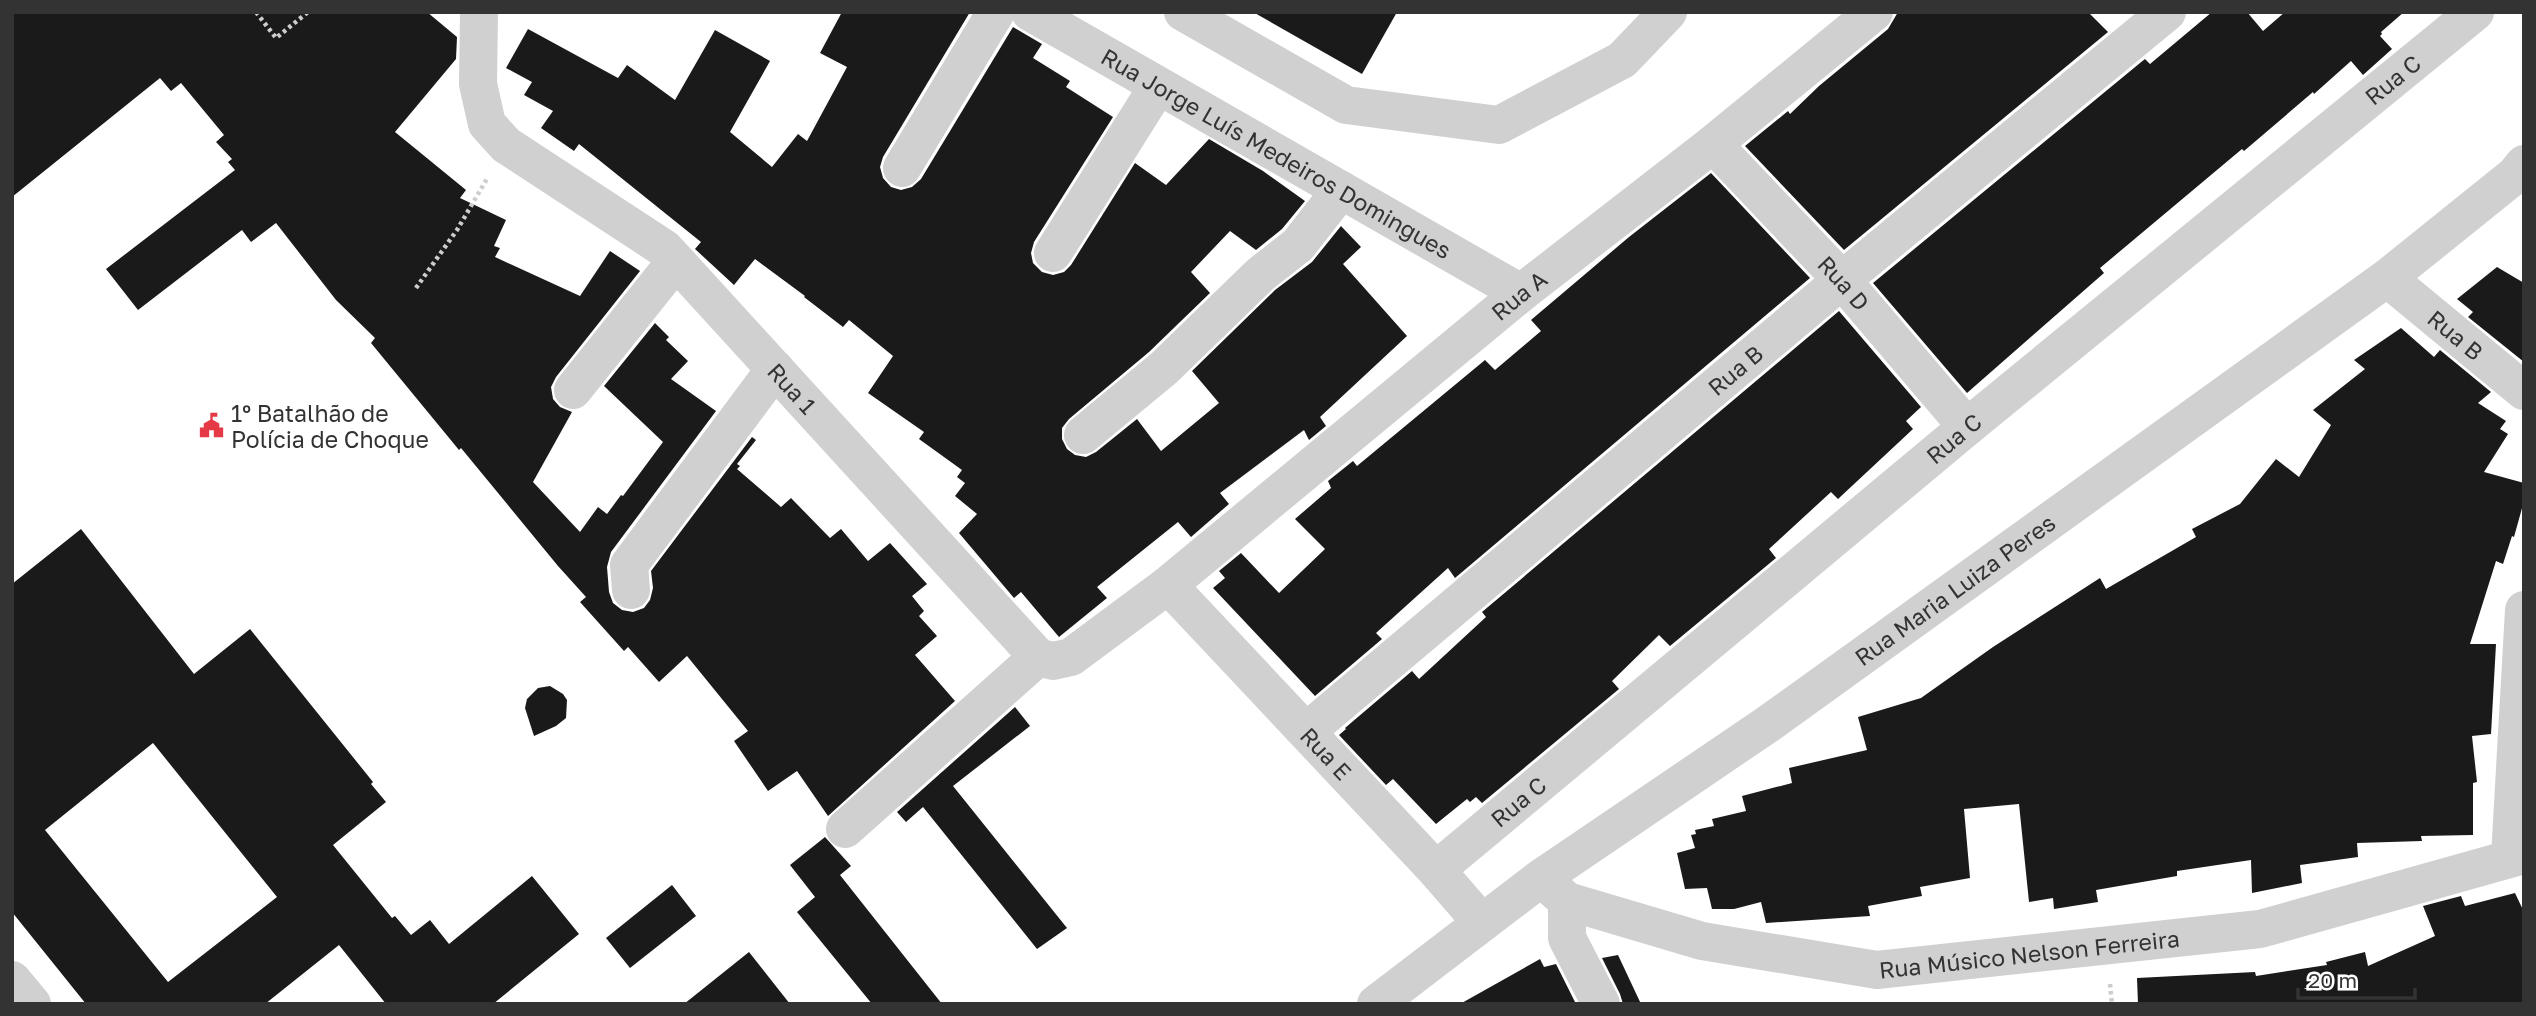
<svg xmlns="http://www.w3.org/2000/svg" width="2536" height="1016" font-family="'Golos Text',sans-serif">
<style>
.building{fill:#1a1a1a;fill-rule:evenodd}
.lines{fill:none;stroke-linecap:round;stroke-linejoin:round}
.path{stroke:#cdcdcd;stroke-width:4.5;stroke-dasharray:3.5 3.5;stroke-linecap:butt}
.minor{stroke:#d0d0d0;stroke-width:38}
.labels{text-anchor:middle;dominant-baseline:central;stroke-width:7;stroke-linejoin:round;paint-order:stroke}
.street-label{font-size:23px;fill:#333;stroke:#fff}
.poi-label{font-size:23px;fill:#333;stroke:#fff;text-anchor:start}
</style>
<rect width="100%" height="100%" fill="#fff"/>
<!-- building -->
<g class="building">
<path d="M12,12H427L457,37L456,59L395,132L466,190L460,198L506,220L494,246L500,248L495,257L580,296L610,251L640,271L556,377L551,387L553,399L560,407L572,412L533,482L580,532L598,507L607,514L621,495L623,496L663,442L604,386L655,323L669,337L666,340L688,361L671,379L716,411L611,552L607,567L609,592L613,603L622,610L633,612L644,608L650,600L653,588L651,571L752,437L756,440L737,464L740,466L737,469L781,507L791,498L830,538L841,529L868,561L890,543L927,584L912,596L924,611L919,616L937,636L915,655L955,701L828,816L797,771L768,791L734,741L748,731L687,656L659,682L628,647L624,651L580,602L586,597L558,566L461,448L459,450L371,343L375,338L336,300L276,223L251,242L242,230L138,310L106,269L235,170L228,162L232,159L216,142L224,135L181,83L171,91L160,78L12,197Z"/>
<path d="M842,12H970L883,157L880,167L883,178L891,187L901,190L912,187L921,179L1013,27L1042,44L1033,58L1070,81L1066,87L1113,117L1034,242L1031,253L1033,263L1042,272L1053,275L1064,272L1071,265L1135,163L1166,185L1209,139L1263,171L1305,201L1282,229L1256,250L1230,231L1191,272L1210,293L1149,352L1069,419L1062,428V439L1067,449L1075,455L1086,457L1096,452L1137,419L1161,451L1219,403L1192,371L1275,290L1312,262L1341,226L1361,247L1343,264L1407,336L1320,417L1326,426L1309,440L1304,430L1220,493L1229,504L1191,537L1178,522L1097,587L1107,598L1059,637L1021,592L1014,598L959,533L977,514L955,496L965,483L957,477L962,470L919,439L924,432L868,393L893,356L849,320L843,327L804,297L805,296L755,259L734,285L695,249L701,242L579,144L574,151L541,128L553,111L524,95L532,82L506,68L528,29L618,78L627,65L675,100L715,30L770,61L730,132L772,167L798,134L807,141L847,67L820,53Z"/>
<path d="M1253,12H1397L1362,74Z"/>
<path d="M1898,12H2088L2108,32L1844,250L1745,146L1788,111L1790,114L1819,86L1888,29Z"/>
<path d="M2212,12H2247L2263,31L2285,12H2404L2381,32L2382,34L2380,36L2392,49L2363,75L2351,61L2314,94L2313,92L2244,151L2242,149L2100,268L2104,273L1967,393L1873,283L2140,63L2145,59L2150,64Z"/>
<path d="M1711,173L1810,278L1455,578L1448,568L1376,633L1382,639L1315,696L1213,588L1225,578L1219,571L1241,553L1279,593L1325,549L1295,519L1331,488L1328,481L1353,461L1357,466L1485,360L1495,370L1541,331L1531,320L1629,237Z"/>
<path d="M2497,267L2524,283V362L2468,317L2473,312L2457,299Z"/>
<path d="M1839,311L1921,407L1906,421L1913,429L1838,499L1831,492L1769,549L1776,558L1670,646L1659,635L1612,681L1619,689L1482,803L1476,797L1470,802L1467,799L1436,824L1393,779L1386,785L1339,735L1346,729L1345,728L1412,671L1419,679L1486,617L1482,612Z"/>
<path d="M2401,328L2434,357L2440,350L2491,392L2478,403L2506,421L2500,429L2508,434L2484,472L2524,483V501L2514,537L2512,536L2503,564L2496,561L2470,644H2496L2491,734L2472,736L2477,782L2473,783V835L2421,836L2422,841L2357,843L2358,857L2300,865L2302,883L2252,893L2251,860L2177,871V876L2096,890L2098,902L2054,909L2053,898L2029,902L2019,804L1964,809L1970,878L1920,887L1922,896L1868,906L1870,916L1766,923L1761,902L1734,909H1712L1707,888L1685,889L1677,853L1695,848L1691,835L1696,834L1695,830L1714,826L1712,819L1746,811L1742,796L1792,783L1789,768L1867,750L1858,717L1921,698L1993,647L2100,578L2106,589L2196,537L2192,529L2240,504L2276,459L2299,477L2331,425L2313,410L2365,369L2354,360Z"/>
<path d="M81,529L194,674L250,629L373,782L371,784L386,802L333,845L392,918L395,916L411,935L430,920L449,944L532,876L579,934L493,1004H386L339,945L265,1004H86L12,912V584ZM153,743L277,897L168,982L45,830Z"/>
<path d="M550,686L563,694L567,700L566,718L556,726L534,736L525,708L527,699L538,688Z"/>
<path d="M1015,707L1030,726L953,786L1067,928L1037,949L923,807L906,822L897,812Z"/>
<path d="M825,837L851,866L840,875L942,1004H872L797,912L815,897L790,865Z"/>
<path d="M672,885L696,916L630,968L606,938Z"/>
<path d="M2515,893L2524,912V1004H2138L2137,978L2255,972L2256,976L2327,965L2326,962L2365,952L2368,966L2435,936L2423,906L2461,896L2465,906Z"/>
<path d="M749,952L790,1004H684Z"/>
<path d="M1618,955L1641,1004H1623L1620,994L1602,958Z"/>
<path d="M1540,959L1544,967L1556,964L1576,1004H1460Z"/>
</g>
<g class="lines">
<!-- path -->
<g class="path">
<path d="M256,12L276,38L308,12"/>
<path d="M416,288L457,230L488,177"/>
<path d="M2110,984L2112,1004"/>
</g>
<!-- minor -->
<g class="minor">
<path id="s1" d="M479,12L478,84L487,124L506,145L665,249L1038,657L1053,661L1071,657L1168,585L1521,293L1713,144L1874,12"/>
<path id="s2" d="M1030,12L1521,293"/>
<path d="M1183,12L1346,105L1499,125L1622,60L1668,12"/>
<path id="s3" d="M1713,144L1842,280L1967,427"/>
<path d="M902,168L996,12"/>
<path d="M1053,253L1158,86"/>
<path id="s4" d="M2387,278L2524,391"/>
<path d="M573,390L676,261"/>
<path d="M1083,435L1164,368L1261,274L1298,245L1341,190"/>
<path id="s5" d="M1168,585L1436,870L1482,923"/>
<path d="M631,590L629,565L775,369"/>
<path id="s6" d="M1307,731L1842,280L2167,12"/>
<path d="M845,829L1038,657"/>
<path d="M2510,857L2524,610"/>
<path id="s7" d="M1436,870L1967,427L2475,12"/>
<path id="s8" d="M1541,878L1567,901L1702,941L1877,970L2260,929L2524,855"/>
<path d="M1567,901V938L1601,1004"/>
<path d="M12,980L32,1004"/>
<path id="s9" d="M1376,1004L1541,878L1768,724L2387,278L2515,175L2524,164"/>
</g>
</g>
<!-- icons -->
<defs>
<symbol id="civic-bare" viewBox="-9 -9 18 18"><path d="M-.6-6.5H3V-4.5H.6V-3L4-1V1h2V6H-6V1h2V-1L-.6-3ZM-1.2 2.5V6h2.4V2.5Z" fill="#e63946" stroke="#fff" stroke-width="2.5" paint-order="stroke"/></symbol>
</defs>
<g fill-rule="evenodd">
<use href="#civic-bare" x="194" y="408" width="35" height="35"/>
</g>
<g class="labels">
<!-- street labels -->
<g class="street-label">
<text stroke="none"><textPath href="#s7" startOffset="1241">Rua C</textPath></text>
<text stroke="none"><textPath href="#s2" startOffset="284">Rua Jorge Luís Medeiros Domingues</textPath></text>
<text stroke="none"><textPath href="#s3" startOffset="191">Rua D</textPath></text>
<text stroke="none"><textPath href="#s1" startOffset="1494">Rua A</textPath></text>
<text stroke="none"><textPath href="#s4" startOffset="89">Rua B</textPath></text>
<text stroke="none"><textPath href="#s6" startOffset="560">Rua B</textPath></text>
<text stroke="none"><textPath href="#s1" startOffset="520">Rua 1</textPath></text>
<text stroke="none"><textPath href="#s7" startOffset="674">Rua C</textPath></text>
<text stroke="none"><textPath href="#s9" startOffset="712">Rua Maria Luiza Peres</textPath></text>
<text stroke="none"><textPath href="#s5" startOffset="231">Rua E</textPath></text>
<text stroke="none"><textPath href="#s7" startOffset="107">Rua C</textPath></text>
<text stroke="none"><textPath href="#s8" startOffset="506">Rua Músico Nelson Ferreira</textPath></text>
</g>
<!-- poi labels -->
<g class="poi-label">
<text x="231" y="413">1º Batalhão de<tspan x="231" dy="26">Polícia de Choque</tspan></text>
</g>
</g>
<!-- border -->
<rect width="2536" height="1016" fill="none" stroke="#333333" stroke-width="28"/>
<!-- scale -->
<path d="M2298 988v10h117v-10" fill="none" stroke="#333333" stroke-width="3.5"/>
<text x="2308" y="988" font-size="21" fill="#333333" stroke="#ffffff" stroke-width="5" paint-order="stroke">20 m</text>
</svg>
